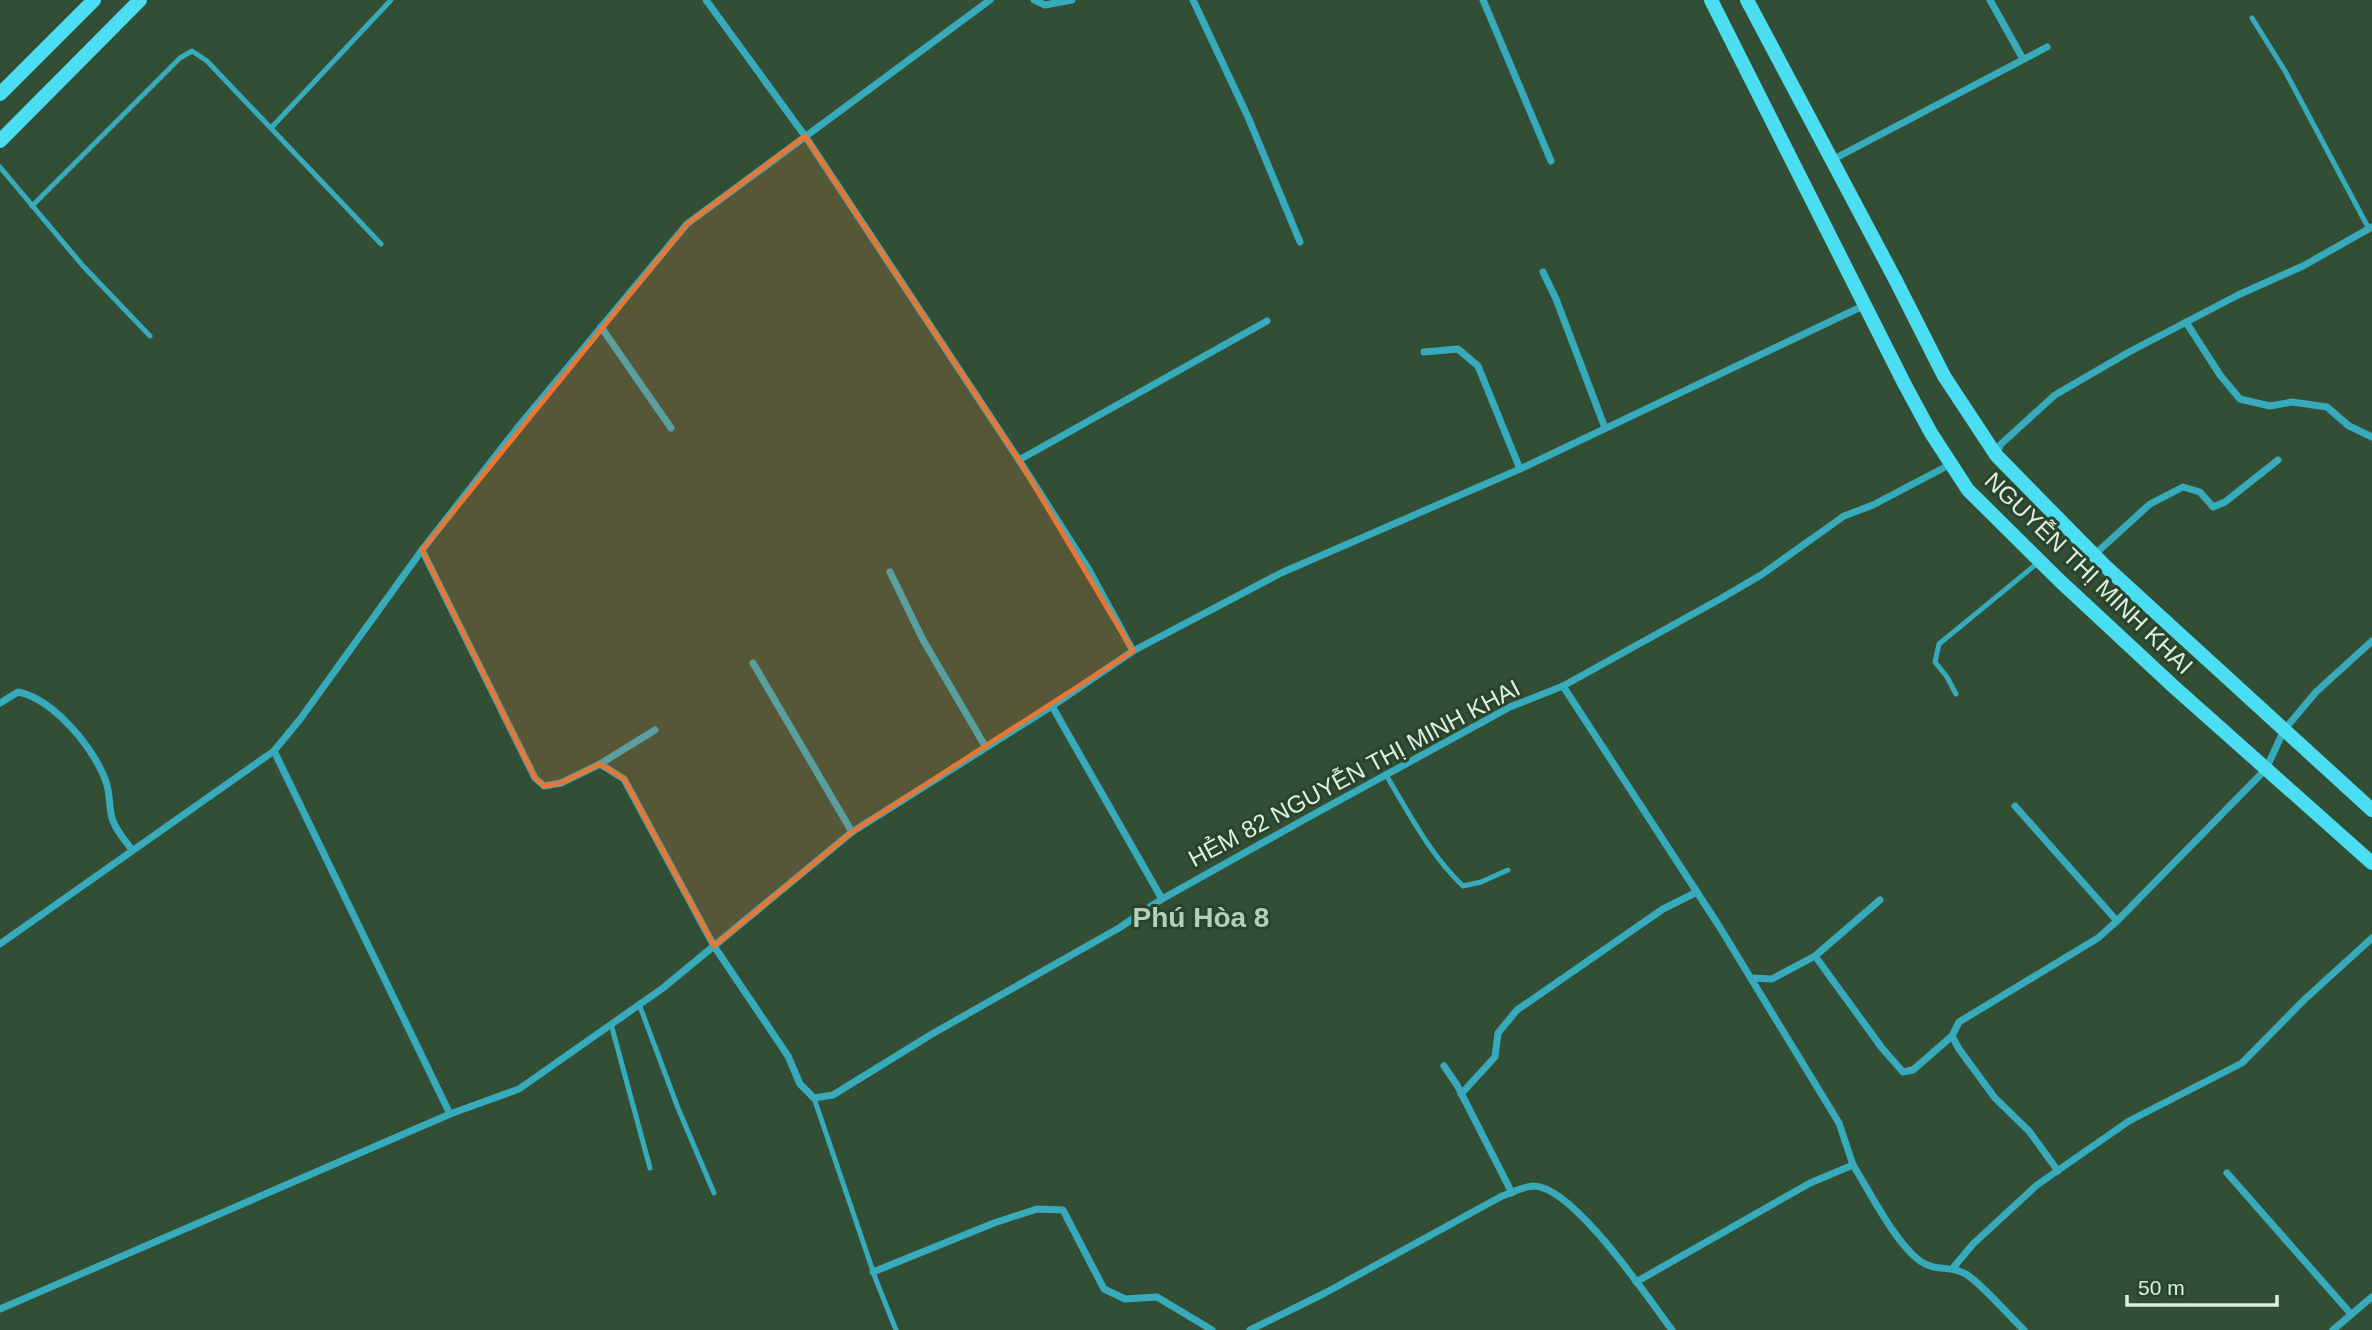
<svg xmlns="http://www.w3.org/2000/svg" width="2372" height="1330" font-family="Arial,sans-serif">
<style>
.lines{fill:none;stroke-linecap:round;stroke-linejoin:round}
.service{stroke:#37abbb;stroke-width:5}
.minor{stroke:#37abbb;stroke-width:7}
.secondary{stroke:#4bdef2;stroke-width:14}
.marked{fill:#e67736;fill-opacity:0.2;stroke:#e67736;stroke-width:5;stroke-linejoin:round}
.labels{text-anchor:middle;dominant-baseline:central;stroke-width:6;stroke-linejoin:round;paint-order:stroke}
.street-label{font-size:24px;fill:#dfefe0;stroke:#28442c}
.quarter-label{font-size:28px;font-weight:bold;fill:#b2d2b5;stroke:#28442c}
</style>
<rect width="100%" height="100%" fill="#324f36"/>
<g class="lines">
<!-- service -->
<g class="service">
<path d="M2252,18L2285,71L2369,229"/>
<path d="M271,128L391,0"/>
<path d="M0,167L83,266L150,336"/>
<path d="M32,206L180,58L192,51L207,61L381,244"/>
<path d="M1956,694L1947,677L1935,662L1939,644L2040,561"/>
<path d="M1386,775C1409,813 1430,855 1463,886L1481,882L1508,870"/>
<path d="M639,1004L678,1108L714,1193"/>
<path d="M611,1024L650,1168"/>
<path d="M814,1098L876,1280L896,1330"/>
</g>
<!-- minor -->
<g class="minor">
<path d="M706,0L805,136L1019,460L1089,570L1133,651"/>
<path d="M1034,0L1045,5L1072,0"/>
<path d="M1193,0L1248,117L1300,242"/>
<path d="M1483,0L1551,161"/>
<path d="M1990,0L2023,59"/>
<path d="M1832,160L2047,47"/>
<path d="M1543,272L1556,299L1605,428"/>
<path d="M2186,322L2220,375L2240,399L2270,406L2292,402L2327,407L2349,426L2372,437"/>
<path d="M601,327L671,428"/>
<path d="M1424,352L1458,349L1478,366L1520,469"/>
<path d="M1996,455L2001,444L2055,395L2129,352L2238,295L2303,266L2372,227"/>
<path d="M1019,460L1267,321"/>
<path d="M422,550L535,778L544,786L561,783L600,764L624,779L714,946L788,1056L800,1084L814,1098L833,1095L932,1034L1119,928L1162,899L1307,818L1510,707L1563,686L1720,599L1761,575L1844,516L1873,505L1951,464"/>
<path d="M2094,555L2150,504L2183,487L2200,492L2213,507L2225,502L2278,460"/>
<path d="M890,572L922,638L985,746"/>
<path d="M753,663L852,832"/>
<path d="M1563,686L1719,926L1839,1123L1853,1165"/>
<path d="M0,703L18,692C54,699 97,751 107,785C110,796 109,807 112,818C115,830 125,840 132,850"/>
<path d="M1052,706L1162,899"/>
<path d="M274,751L450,1114"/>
<path d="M600,764L655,730"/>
<path d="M2015,806L2117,921"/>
<path d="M0,944L274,751L301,718L422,550L519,426L687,224L990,0"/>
<path d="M1815,956L1882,1048L1903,1072L1913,1070L1952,1036"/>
<path d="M1751,978L1772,979L1815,956L1880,900"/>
<path d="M1444,1066L1457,1085L1512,1193"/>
<path d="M1461,1094L1495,1057L1498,1033L1517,1010L1663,909L1697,892"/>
<path d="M2058,1171L2029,1131L1995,1098L1959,1049L1952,1036L1959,1022L2098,938L2117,921L2266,769L2284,730L2316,692L2372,641"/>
<path d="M2227,1173L2351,1314"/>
<path d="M1953,1268L1973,1244L2037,1185L2129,1121L2242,1063L2304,1000L2372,938"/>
<path d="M873,1272L994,1223L1037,1209L1063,1210L1104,1289L1125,1299L1157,1297L1212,1330"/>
<path d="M1636,1282L1810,1183L1853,1165C1870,1192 1895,1243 1920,1261C1935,1272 1951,1265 1966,1274C1984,1286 2007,1314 2024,1330"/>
<path d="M0,1309L450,1114L519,1089L663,988L852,832L1052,706L1133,651L1281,573L1520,469L1865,305"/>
<path d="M1250,1330L1325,1293L1502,1196C1511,1193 1524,1186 1534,1186C1574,1187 1648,1298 1672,1330"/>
<path d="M2333,1330L2372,1297"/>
</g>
<!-- secondary -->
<g class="secondary">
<path d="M1711,0L1905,385L1931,433L1968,490L2060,581L2173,686L2372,863"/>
<path d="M1747,0L1896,281L1944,376L1996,455L2105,566L2372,810"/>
<path d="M0,94L94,0"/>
<path d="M0,141L140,0"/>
</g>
</g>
<!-- marked area -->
<path class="marked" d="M805,136L1019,460L1133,651L852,832L714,946L624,779L600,764L561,783L544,786L535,778L422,550L687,224Z"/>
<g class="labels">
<!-- street labels -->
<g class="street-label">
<text transform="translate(2089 573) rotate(44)">NGUYỄN THỊ MINH KHAI</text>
<text transform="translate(1354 773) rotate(-28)">HẺM 82 NGUYỄN THỊ MINH KHAI</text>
</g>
<!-- quarter labels -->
<g class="quarter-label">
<text x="1201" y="917">Phú Hòa 8</text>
</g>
</g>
<!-- scale -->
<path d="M2127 1295v10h150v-10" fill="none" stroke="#dfefe0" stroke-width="3.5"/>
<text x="2138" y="1295" font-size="21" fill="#dfefe0" stroke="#28442c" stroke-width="5" paint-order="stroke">50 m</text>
</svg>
